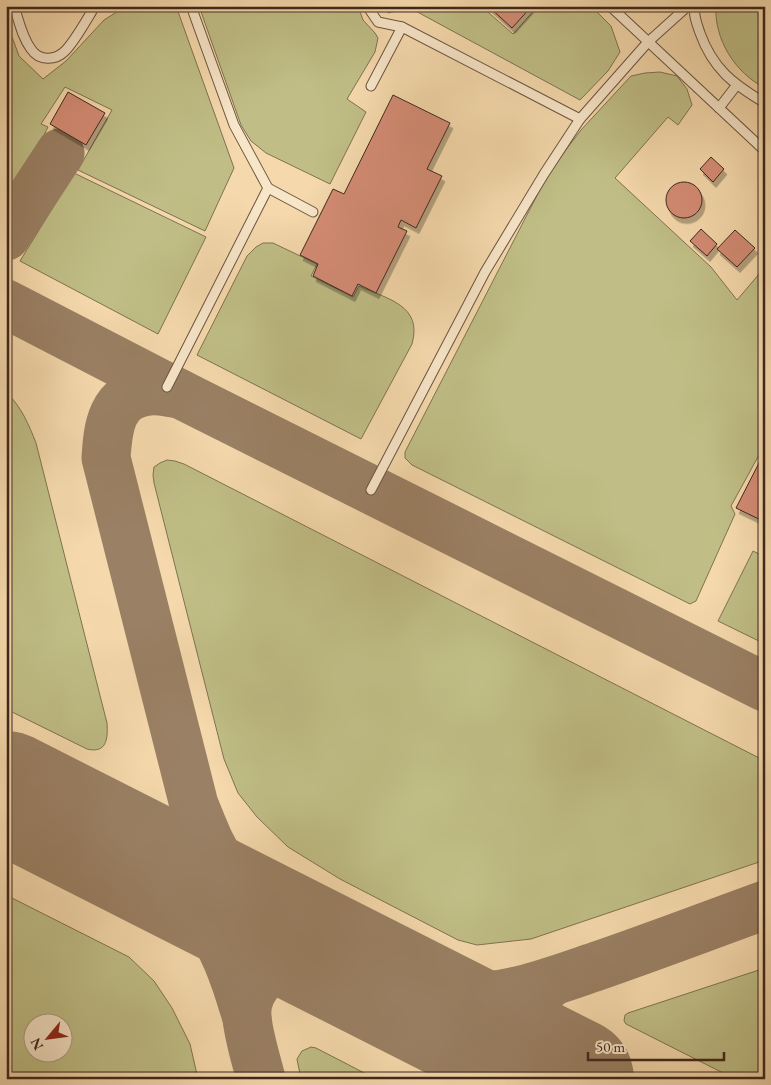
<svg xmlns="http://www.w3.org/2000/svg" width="771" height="1085" font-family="'EB Garamond',serif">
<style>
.green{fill:#c0be86;stroke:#7f7252;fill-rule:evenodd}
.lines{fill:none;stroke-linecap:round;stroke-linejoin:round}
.taxiway{stroke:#9a8064;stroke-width:49}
.runway{stroke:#9a8064;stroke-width:122}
.building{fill:#d48c74;stroke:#3e271d;filter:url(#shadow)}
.service-casing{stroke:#6c5441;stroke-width:11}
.service{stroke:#f8e6c9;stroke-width:9}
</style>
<defs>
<filter id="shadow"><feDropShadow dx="3" dy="5.5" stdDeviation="0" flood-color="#0004"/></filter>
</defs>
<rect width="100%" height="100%" fill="#f5d9ac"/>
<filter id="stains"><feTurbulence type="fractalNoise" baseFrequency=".004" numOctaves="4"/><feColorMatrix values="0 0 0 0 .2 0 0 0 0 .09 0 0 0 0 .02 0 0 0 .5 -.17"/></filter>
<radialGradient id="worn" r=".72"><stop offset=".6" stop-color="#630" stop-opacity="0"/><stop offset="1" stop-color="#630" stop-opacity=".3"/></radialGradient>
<!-- green -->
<g class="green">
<path d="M126,6H176L234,168L205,231L78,170L112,110L65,87L41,124L48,127L21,181L6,203V20L19,56L43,79L66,61L104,20Z"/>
<path d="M199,6H358L363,20L375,33L378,38L375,52L347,99L366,112L330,184L266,153L251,141L241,125Z"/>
<path d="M383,6H481L513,34L538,6H591L611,26L620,52L608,71L580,100L410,8L388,13Z"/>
<path d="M716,6H765V88C735,73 714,39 716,6Z"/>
<path d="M660,72L677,76L687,89L692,105L678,125L668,117L615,178L711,267L737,300L765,267V458L759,455L731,506L735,514L696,601L690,604L412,465L405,458V452L549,172L581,130L631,76L645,73Z"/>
<path d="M74,173L206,237L158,334L20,261Z"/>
<path d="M263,243H273L317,264L311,276L353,297L359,286C387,299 423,305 412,344L361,439L197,355L247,256L256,247Z"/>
<path d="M6,392C21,406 29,425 36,443L107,723C108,738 107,754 87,749L6,709Z"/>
<path d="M167,460L175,461L184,464L765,761V860L531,939L477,945L458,940L340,879L288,847L257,817L238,793L224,759L154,483L153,475L154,467L160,463Z"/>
<path d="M753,551L765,557V644L718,621Z"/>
<path d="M6,895L129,957L154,981L172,1008L190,1044L198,1079H6ZM32,1022H62V1052H32Z"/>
<path d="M765,968V1079H735L626,1024L624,1021L625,1015L628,1013Z"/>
<path d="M311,1047L316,1048L376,1079H301L297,1059L302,1051Z"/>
</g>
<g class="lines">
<!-- taxiway -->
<g class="taxiway">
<path d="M6,236L60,153"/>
<path d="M6,304L180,394L765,687"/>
<path d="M180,394C170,393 159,390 149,391C111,395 108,427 106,458L194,805C199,817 204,830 209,841C235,896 286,927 335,958"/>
<path d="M78,829C120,852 165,874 197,910C223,939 236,981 247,1018"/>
<path d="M380,981C408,987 438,998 467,997C513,997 556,980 600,965C655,946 710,925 765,905"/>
<path d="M549,1067C526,1036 518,1007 553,981"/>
<path d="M261,1079C256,1059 249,1038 247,1018C244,987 272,963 300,957C312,955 323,957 335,958"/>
</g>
<!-- runway -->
<path class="runway" d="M6,792L573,1079"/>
</g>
<!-- building -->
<g class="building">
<path d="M488,6H532L512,28Z"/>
<path d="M68,92L105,113L86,145L50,124Z"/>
<path d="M393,95L450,123L427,169L442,176L416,228L401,220L398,227L407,231L376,293L358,284L352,296L313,276L318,264L300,255L333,189L344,194Z"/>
<path d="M711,157L724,169L713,182L700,169Z"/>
<circle cx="684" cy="200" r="18"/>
<path d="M701,229L717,244L707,256L690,241Z"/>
<path d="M735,230L755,248L737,267L717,249Z"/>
<path d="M761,459L765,461V522L736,508Z"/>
</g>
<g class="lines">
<defs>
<g id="service">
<path d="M14,6C19,21 22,37 31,49C39,61 55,61 65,51C75,41 87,19 95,6"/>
<path d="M367,6L378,22L402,27L580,119"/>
<path d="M610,6L765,151"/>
<path d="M695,6C693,15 697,24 700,33C713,69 733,84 765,103"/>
<path d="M371,86L402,27"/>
<path d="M719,108L736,86"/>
<path d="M268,188L313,212"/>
<path d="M167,387L268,188L234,125L191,6"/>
<path d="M371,490L485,272L544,174L580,119L648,42L688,6"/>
</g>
</defs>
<!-- service casing -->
<use href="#service" class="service-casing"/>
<!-- service -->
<use href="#service" class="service"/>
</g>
<!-- margin -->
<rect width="771" height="1085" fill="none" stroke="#f5d9ac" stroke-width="25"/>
<rect x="8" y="8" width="756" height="1070" fill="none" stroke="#3e271d" stroke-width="2.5"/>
<rect x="12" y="12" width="746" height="1060" fill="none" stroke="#3e271d"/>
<!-- north arrow -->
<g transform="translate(48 1038) rotate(241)"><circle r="24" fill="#f8e6c9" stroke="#ae9a84"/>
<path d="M0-4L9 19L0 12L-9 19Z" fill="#8f2418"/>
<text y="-8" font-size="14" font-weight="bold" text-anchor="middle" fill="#3e271d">N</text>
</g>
<!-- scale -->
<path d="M588 1052v8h136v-8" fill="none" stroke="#3e271d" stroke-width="2.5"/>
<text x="596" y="1052" font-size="15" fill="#3e271d" stroke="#f8e6c9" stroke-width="4" paint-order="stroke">50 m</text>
<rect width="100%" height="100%" filter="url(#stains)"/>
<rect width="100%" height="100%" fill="url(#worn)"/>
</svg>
